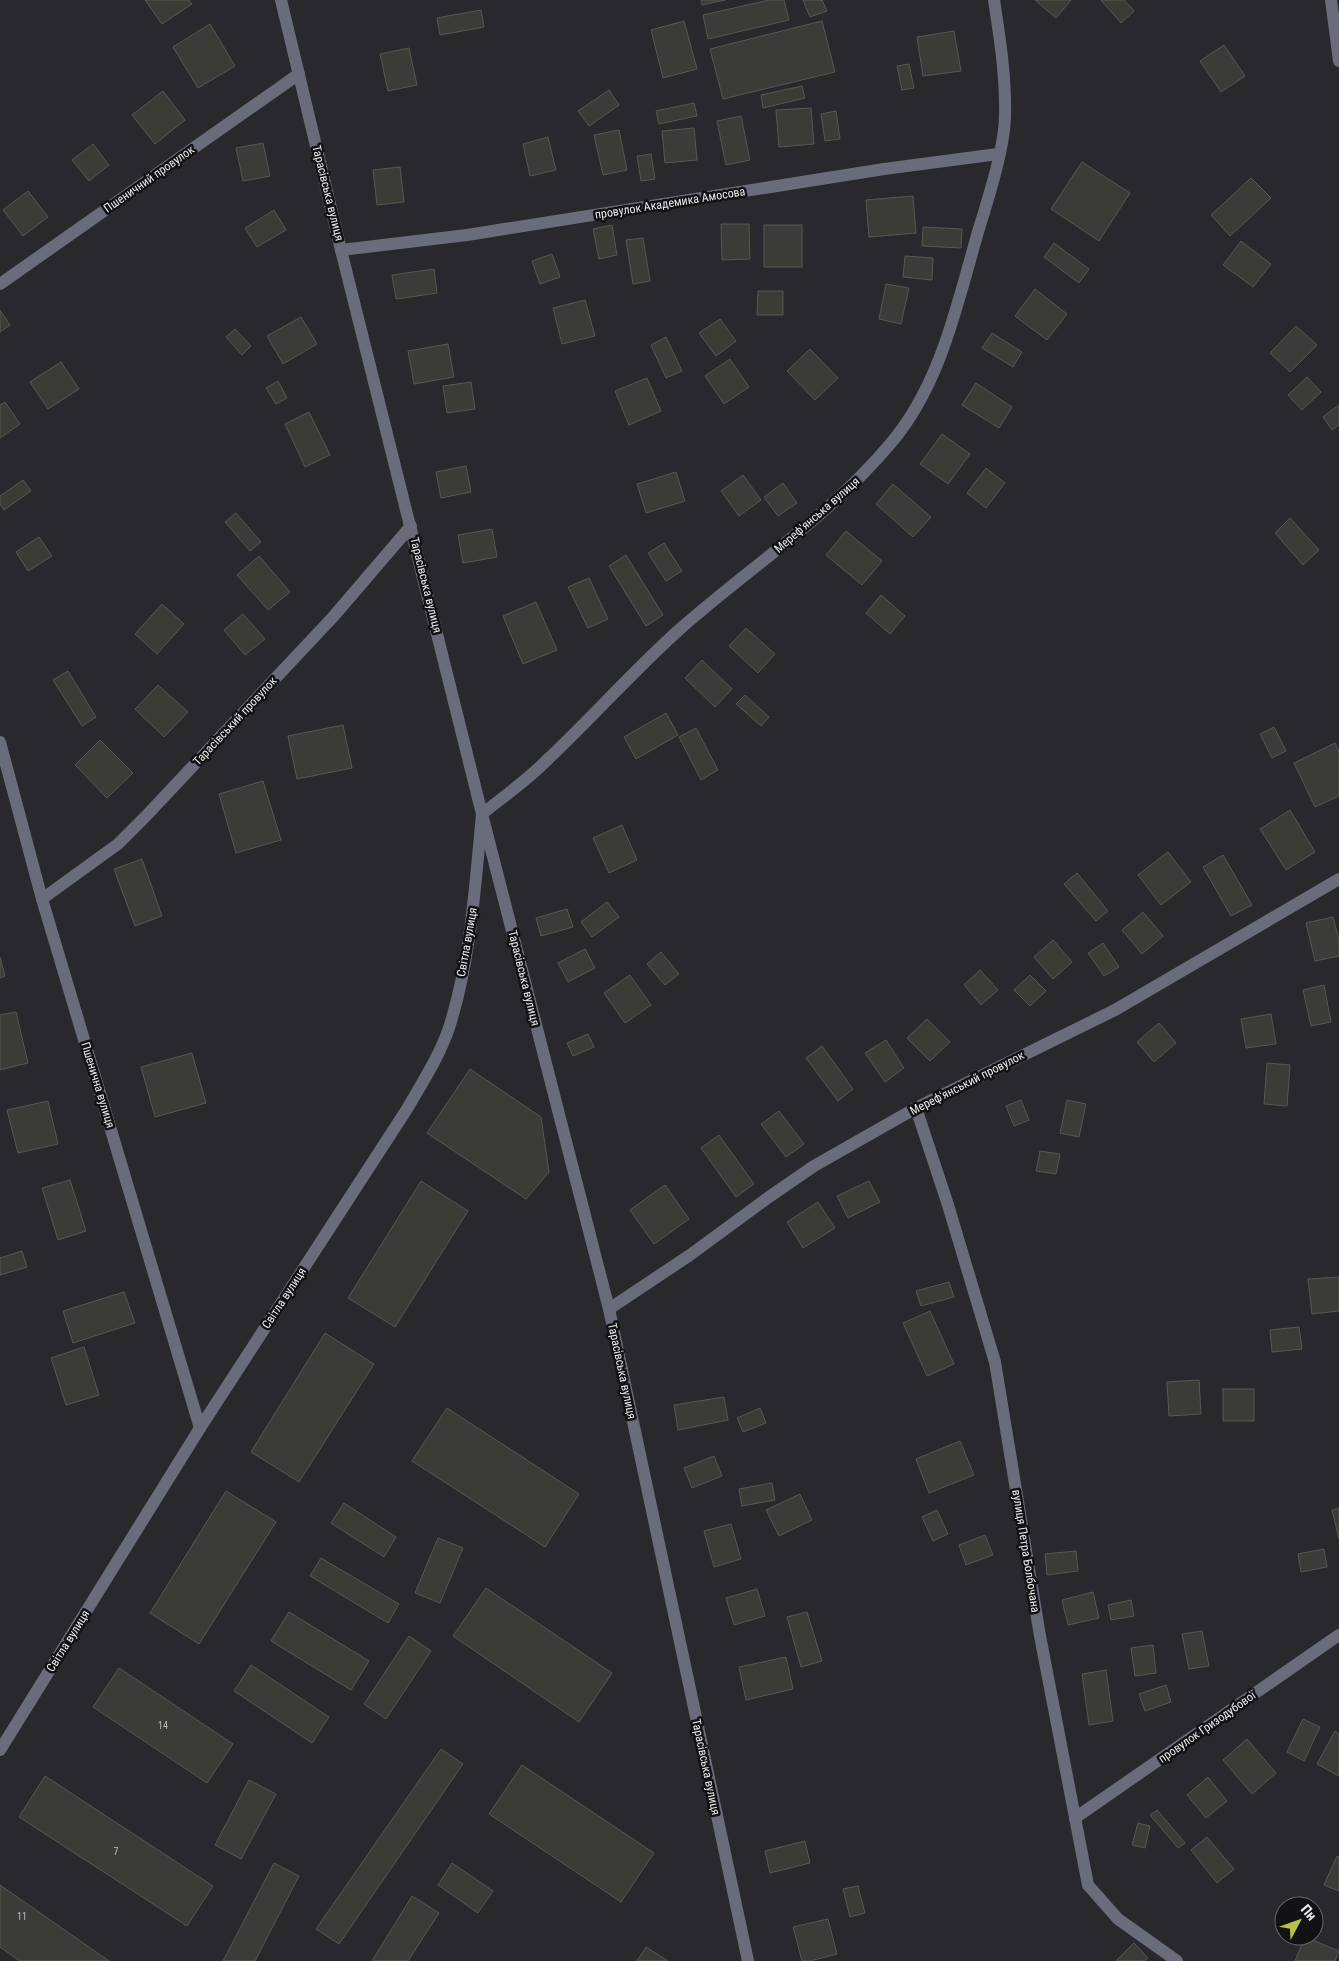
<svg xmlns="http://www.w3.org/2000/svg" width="1339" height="1961" font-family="'Roboto Condensed',sans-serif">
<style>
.building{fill:#3b3c37;stroke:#575853}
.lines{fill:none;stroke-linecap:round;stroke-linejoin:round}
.minor{stroke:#6a6b7b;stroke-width:12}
.labels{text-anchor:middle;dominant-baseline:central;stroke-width:5;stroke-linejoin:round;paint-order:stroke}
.number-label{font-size:10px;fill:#bebec0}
.street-label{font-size:12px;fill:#eaeaed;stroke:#121214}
</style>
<rect width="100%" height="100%" fill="#29292d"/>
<!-- building -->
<g class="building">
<path d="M145,0H189L192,4L162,24Z"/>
<path d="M701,0H725L702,5Z"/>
<path d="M769,0H784L789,20L708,39L703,15Z"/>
<path d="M803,0H822L827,11L810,17Z"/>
<path d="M1035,0H1071L1056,18Z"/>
<path d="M1101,0H1124L1134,11L1121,23Z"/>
<path d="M481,10L484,27L440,35L437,18Z"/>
<path d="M684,21L697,69L663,78L651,30Z"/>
<path d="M822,21L835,72L723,99L710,49Z"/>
<path d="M210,24L235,66L198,88L173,47Z"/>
<path d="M954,31L961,71L923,76L917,37Z"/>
<path d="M1224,45L1245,76L1221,92L1200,61Z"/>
<path d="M409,48L417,85L388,91L380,54Z"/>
<path d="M909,64L914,88L902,90L897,66Z"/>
<path d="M802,86L805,98L763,108L761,95Z"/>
<path d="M609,90L619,105L589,126L578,111Z"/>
<path d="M163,91L185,120L155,144L132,115Z"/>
<path d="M694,103L697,116L659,124L656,111Z"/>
<path d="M811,108L814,144L779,147L776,110Z"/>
<path d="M836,111L840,139L825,141L821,114Z"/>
<path d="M741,116L750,160L726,165L717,121Z"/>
<path d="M694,128L697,160L665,163L662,131Z"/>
<path d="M619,130L627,170L603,175L594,135Z"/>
<path d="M548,137L556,170L530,176L523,144Z"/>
<path d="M263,143L270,176L243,181L236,148Z"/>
<path d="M93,144L109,165L89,181L72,160Z"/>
<path d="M651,154L655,179L641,181L637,156Z"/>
<path d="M1082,162L1130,193L1099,241L1051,209Z"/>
<path d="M400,167L404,202L377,205L373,170Z"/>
<path d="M1251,178L1271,198L1230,236L1211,215Z"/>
<path d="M28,191L48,217L23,236L3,210Z"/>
<path d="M913,196L916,233L869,237L866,200Z"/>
<path d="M274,210L286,230L257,247L245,228Z"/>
<path d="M721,224H749L750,259L722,260Z"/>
<path d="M612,225L617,255L599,259L593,229Z"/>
<rect x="764" y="225" width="38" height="42"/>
<path d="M923,227L962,229L961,248L922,246Z"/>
<path d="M643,238L650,281L633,284L626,240Z"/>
<path d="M1241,241L1271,264L1253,287L1223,265Z"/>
<path d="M1054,243L1089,269L1079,283L1044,257Z"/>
<path d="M552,254L560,277L540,284L532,261Z"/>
<path d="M905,256L933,258L932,280L903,277Z"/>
<path d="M434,269L437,293L396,299L392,275Z"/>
<path d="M886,284L909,288L901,324L879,319Z"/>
<path d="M1035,289L1067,314L1047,340L1015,316Z"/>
<path d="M758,291H783V315H757Z"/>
<path d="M585,300L595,336L562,344L553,308Z"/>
<path d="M0,310L10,325L0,332Z"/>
<path d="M301,317L317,344L283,364L267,336Z"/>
<path d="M720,319L736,341L716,356L699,333Z"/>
<path d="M1296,326L1317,345L1290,372L1270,353Z"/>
<path d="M235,329L251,346L242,355L226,337Z"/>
<path d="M992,333L1022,352L1013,367L982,348Z"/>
<path d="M666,337L682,371L666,378L651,345Z"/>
<path d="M448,344L454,377L414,384L408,351Z"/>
<path d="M810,349L838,378L815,400L787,371Z"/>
<path d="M730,359L749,387L724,404L705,376Z"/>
<path d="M61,362L79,389L48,409L30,382Z"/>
<path d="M1307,377L1321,392L1302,410L1288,395Z"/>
<path d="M647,378L661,411L629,425L615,391Z"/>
<path d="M278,381L287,398L276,404L266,388Z"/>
<path d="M471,382L475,409L447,413L443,386Z"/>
<path d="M976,383L1012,407L999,428L962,405Z"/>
<path d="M5,402L20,424L0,438V405Z"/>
<path d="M1339,405V425L1332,430L1323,417Z"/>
<path d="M309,412L330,455L305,467L285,424Z"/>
<path d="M942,434L970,454L948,484L920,464Z"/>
<path d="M466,466L471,492L441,498L436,472Z"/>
<path d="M986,468L1005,483L986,508L967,493Z"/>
<path d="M676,472L685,501L646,513L637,484Z"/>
<path d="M743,475L761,500L739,516L721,491Z"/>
<path d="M23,480L31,491L4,510L0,504V496Z"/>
<path d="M783,483L797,503L778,516L764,497Z"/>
<path d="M893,484L931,517L913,537L876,504Z"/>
<path d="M236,513L261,542L250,551L225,522Z"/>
<path d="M1290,518L1319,550L1303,565L1275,533Z"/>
<path d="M492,529L497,557L463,563L458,535Z"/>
<path d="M846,531L882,561L862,585L826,555Z"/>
<path d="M39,537L52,556L28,571L16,552Z"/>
<path d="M664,543L682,571L666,581L648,553Z"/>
<path d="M626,555L663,615L646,626L609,566Z"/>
<path d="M259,556L290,592L268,610L237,575Z"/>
<path d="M589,578L608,619L588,628L568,587Z"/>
<path d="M881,595L905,616L890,634L866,613Z"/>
<path d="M536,602L557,650L523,664L503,616Z"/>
<path d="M162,604L184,624L157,654L135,634Z"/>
<path d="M243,614L265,639L245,655L224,630Z"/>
<path d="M746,628L775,654L758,673L729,646Z"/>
<path d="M702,660L732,689L715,707L685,678Z"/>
<path d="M68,671L96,717L82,726L53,680Z"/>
<path d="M158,685L188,712L164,737L135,709Z"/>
<path d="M745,695L769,717L761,726L736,704Z"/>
<path d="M666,713L678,735L636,759L624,737Z"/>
<path d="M343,725L352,768L297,779L288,736Z"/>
<path d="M1274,727L1286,751L1272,758L1260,734Z"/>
<path d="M696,728L718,770L701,780L679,737Z"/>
<path d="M100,740L133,773L107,798L75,765Z"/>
<path d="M1335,743L1339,752V796L1315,807L1294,763Z"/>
<path d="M263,781L281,840L236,853L219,794Z"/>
<path d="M1290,810L1315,852L1286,870L1260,829Z"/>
<path d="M622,825L637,860L609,873L593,838Z"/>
<path d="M1168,852L1191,882L1161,905L1138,875Z"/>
<path d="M1223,855L1252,905L1231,916L1203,867Z"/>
<path d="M142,859L162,916L135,926L114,869Z"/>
<path d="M1077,873L1108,911L1096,921L1064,884Z"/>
<path d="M607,902L619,917L592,937L581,922Z"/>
<path d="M567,909L573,927L541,936L536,918Z"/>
<path d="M1143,912L1163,936L1142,954L1122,930Z"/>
<path d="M1333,917L1339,940V956L1315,961L1306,923Z"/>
<path d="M1053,940L1072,962L1053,979L1034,957Z"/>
<path d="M1103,943L1119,967L1104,976L1088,953Z"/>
<path d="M585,949L595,968L568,982L558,963Z"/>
<path d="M661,952L679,974L665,985L647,964Z"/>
<path d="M0,957L5,976L0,978Z"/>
<path d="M980,970L998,990L981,1005L964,985Z"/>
<path d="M630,975L651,1005L625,1023L604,993Z"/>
<path d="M1030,975L1046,991L1030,1006L1014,990Z"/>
<path d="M1324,985L1331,1022L1311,1026L1303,990Z"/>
<path d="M16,1012L28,1063L0,1070V1015Z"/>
<path d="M1271,1014L1276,1044L1246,1048L1241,1019Z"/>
<path d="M927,1019L950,1042L930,1061L907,1038Z"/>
<path d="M1159,1023L1176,1043L1154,1062L1137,1042Z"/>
<path d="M588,1034L594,1047L573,1056L567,1043Z"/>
<path d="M886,1040L904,1068L885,1082L865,1053Z"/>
<path d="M822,1046L853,1089L838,1101L806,1058Z"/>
<path d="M192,1053L206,1103L155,1117L141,1067Z"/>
<path d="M1267,1063L1290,1065L1287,1106L1264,1104Z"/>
<path d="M470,1069L541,1117L549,1172L526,1199L427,1133Z"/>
<path d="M1021,1100L1029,1120L1014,1126L1006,1106Z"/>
<path d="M1067,1100L1086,1104L1079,1137L1060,1133Z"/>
<path d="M48,1101L58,1144L18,1153L7,1110Z"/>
<path d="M779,1111L804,1144L786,1157L761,1124Z"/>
<path d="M719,1135L754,1184L736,1197L701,1148Z"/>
<path d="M1040,1151L1060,1154L1056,1174L1036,1171Z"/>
<path d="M70,1180L86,1231L58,1240L42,1188Z"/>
<path d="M421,1181L468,1211L395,1327L348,1298Z"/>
<path d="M869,1181L880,1202L848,1218L837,1196Z"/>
<path d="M665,1185L689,1219L654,1244L630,1210Z"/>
<path d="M818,1202L835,1228L803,1248L787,1222Z"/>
<path d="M22,1251L27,1267L0,1275V1258Z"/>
<path d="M1339,1277V1311L1312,1314L1308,1279Z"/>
<path d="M949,1282L954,1297L921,1306L916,1291Z"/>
<path d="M124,1292L135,1323L73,1343L63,1311Z"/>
<path d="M930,1311L954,1364L927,1376L903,1323Z"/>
<path d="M1299,1327L1302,1349L1272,1352L1270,1330Z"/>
<path d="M325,1333L374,1364L299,1482L251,1452Z"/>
<path d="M84,1347L99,1395L66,1405L51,1358Z"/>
<path d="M1199,1380L1201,1414L1169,1416L1167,1382Z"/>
<rect x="1223" y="1389" width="31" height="32"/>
<path d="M724,1397L728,1420L678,1430L674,1405Z"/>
<path d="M447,1408L579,1494L545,1547L412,1461Z"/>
<path d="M760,1408L766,1423L743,1432L737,1418Z"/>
<path d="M960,1441L974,1475L929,1493L916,1459Z"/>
<path d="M714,1456L722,1476L692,1488L684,1468Z"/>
<path d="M772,1483L775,1500L742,1506L739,1489Z"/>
<path d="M226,1491L276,1522L199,1644L150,1613Z"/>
<path d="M800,1494L812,1520L779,1536L766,1510Z"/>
<path d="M344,1503L396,1537L384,1557L331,1523Z"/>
<path d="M1339,1508V1539L1332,1510Z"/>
<path d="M937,1510L948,1534L933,1541L922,1517Z"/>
<path d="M731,1524L741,1559L714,1567L704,1531Z"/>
<path d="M985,1535L993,1555L966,1565L959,1545Z"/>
<path d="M438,1538L463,1548L440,1603L415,1593Z"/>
<path d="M1324,1549L1327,1567L1301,1572L1298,1554Z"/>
<path d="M1076,1551L1078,1571L1047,1575L1045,1554Z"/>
<path d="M321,1558L399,1604L388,1623L310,1576Z"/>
<path d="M486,1588L612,1673L579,1722L453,1636Z"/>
<path d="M757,1589L765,1616L734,1625L726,1598Z"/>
<path d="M1093,1592L1099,1618L1068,1625L1062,1600Z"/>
<path d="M1131,1600L1134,1616L1111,1620L1108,1605Z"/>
<path d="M289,1612L369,1661L351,1690L271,1641Z"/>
<path d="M807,1612L822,1661L801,1667L787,1617Z"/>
<path d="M1202,1631L1209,1666L1189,1669L1182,1634Z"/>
<path d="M409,1636L431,1651L386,1719L364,1704Z"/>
<path d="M1153,1645L1156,1673L1135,1676L1131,1648Z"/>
<path d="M786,1657L793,1689L746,1700L739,1667Z"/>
<path d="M251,1665L329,1717L312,1743L234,1691Z"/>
<path d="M119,1668L233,1744L207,1783L93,1707Z"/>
<path d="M1106,1670L1113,1721L1089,1725L1082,1674Z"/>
<path d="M1166,1685L1171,1702L1145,1711L1139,1694Z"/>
<path d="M1303,1719L1320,1727L1304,1761L1287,1752Z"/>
<path d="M1335,1731L1339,1734V1776L1317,1764Z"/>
<path d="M1247,1739L1276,1773L1252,1794L1223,1760Z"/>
<path d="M441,1749L463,1764L339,1944L316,1929Z"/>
<path d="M522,1765L654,1853L621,1902L489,1814Z"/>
<path d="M45,1776L213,1886L187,1926L19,1817Z"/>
<path d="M1208,1777L1227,1801L1206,1818L1187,1795Z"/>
<path d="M249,1780L276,1794L241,1859L215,1845Z"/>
<path d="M1157,1810L1185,1843L1178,1848L1150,1815Z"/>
<path d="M1138,1823L1150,1826L1145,1848L1132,1845Z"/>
<path d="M1207,1837L1234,1869L1217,1883L1191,1850Z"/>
<path d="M805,1841L810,1863L770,1873L765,1851Z"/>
<path d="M1337,1856L1339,1857V1891L1324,1885Z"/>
<path d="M274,1863L299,1876L255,1961H223Z"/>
<path d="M452,1863L493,1891L478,1913L438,1885Z"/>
<path d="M0,1885L109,1961H20L0,1947Z"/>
<path d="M858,1886L865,1913L850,1917L843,1889Z"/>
<path d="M412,1896L439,1913L408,1961H372Z"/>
<path d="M828,1919L837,1954L810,1961H802L793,1927Z"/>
<path d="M1305,1937L1339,1951L1335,1961H1295Z"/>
<path d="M1134,1943L1148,1958L1144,1961H1116Z"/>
<path d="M646,1947L668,1961H637Z"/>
</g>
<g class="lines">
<!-- minor -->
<g class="minor">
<path d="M281,0L341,250L482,814L609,1309L748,1961"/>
<path d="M1331,0L1339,61"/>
<path d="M341,250L467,235L884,169L998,154"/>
<path d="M0,284L299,74"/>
<path d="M0,742L42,899L200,1428"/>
<path d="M42,899L118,844L146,816L333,617L411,526"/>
<path d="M916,1108L948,1205L995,1362L1040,1636L1088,1885L1118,1919L1177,1961"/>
<path d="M609,1309L690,1255L769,1197L814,1166L916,1108L1115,1010L1339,879"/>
<path d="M0,1750L200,1428L407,1109C422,1083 439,1057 449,1028C471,959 475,886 482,814C503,797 526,781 545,762C591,719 633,671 680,629C750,567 830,516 891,443C941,384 957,304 978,232C988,199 1004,150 1005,117C1006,77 1000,39 994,0"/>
<path d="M1075,1818L1339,1635"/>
</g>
</g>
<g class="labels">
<!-- number labels -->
<g class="number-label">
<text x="163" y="1725">14</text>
<text x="116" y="1851">7</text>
<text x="22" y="1916">11</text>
</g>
<!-- street labels -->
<g class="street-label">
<text transform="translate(149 179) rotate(-35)">Пшеничний провулок</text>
<text transform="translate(328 193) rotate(76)">Тарасівська вулиця</text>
<text transform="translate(670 203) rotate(-9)">провулок Академика Амосова</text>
<text transform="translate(817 515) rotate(-41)">Мереф'янська вулиця</text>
<text transform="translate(426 585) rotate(76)">Тарасівська вулиця</text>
<text transform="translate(235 721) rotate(-47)">Тарасівський провулок</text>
<text transform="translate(467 942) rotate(-80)">Світла вулиця</text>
<text transform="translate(524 978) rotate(76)">Тарасівська вулиця</text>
<text transform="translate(967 1083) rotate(-27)">Мереф'янський провулок</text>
<text transform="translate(98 1085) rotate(73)">Пшенична вулиця</text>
<text transform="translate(284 1298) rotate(-57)">Світла вулиця</text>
<text transform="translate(622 1371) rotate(78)">Тарасівська вулиця</text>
<text transform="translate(1026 1551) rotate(81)">вулиця Петра Болбочана</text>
<text transform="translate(68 1641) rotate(-58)">Світла вулиця</text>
<text transform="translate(1207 1727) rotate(-35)">провулок Гризодубової</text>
<text transform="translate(706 1767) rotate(78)">Тарасівська вулиця</text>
</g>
</g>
<!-- north arrow -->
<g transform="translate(1299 1921) rotate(49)"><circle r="24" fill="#121214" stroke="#68686b"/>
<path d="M0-4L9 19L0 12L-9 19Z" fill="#b6c149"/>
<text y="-8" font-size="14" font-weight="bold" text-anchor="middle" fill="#eaeaed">Пн</text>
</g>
</svg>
